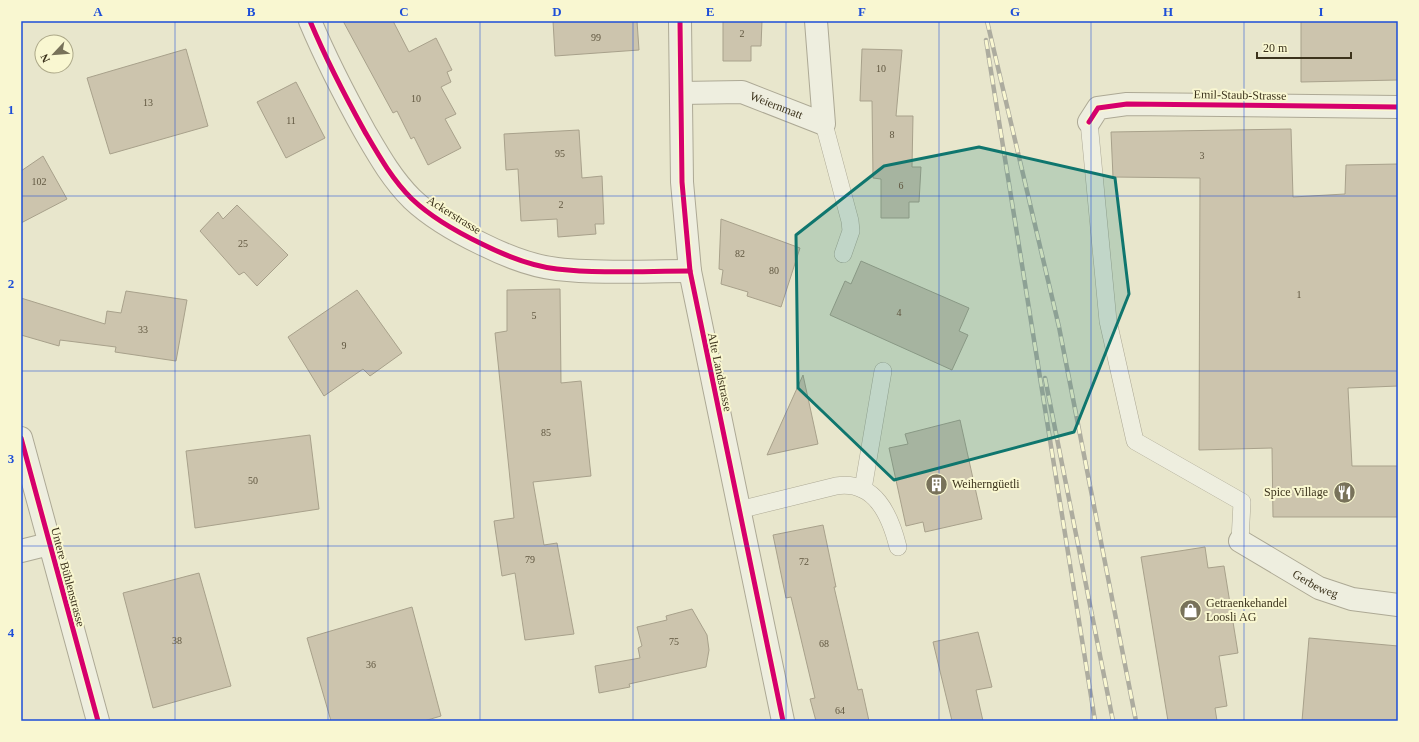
<svg xmlns="http://www.w3.org/2000/svg" width="1419" height="742" font-family="'Times New Roman',serif">
<style>
.building{fill:#ccc4ad;stroke:#a8a18b}
.lines{fill:none;stroke-linecap:round;stroke-linejoin:round}
.service-casing{stroke:#ada995;stroke-width:18}
.minor-casing{stroke:#ada995;stroke-width:24}
.service{stroke:#eeeedf;stroke-width:17}
.minor{stroke:#eeeedf;stroke-width:22}
.rail-casing{stroke:#adac9f;stroke-width:4.5}
.rail{stroke:#f9f7d1;stroke-width:3;stroke-dasharray:9;stroke-linecap:butt}
.cycleway-casing{stroke:#f9f7d1;stroke-width:8}
.cycleway{stroke:#d6006c;stroke-width:5}
.marked{fill:#0f766e;fill-opacity:0.2;stroke:#0f766e;stroke-width:3;stroke-linejoin:round}
.grid{fill:none;stroke:#1d4ed8;stroke-width:1;stroke-opacity:0.55}
.labels{text-anchor:middle;dominant-baseline:central;stroke-width:4;stroke-linejoin:round;paint-order:stroke}
.number-label{font-size:10px;fill:#605740}
.street-label{font-size:12px;fill:#3c331c;stroke:#f9f7d1}
.poi-label{font-size:12px;fill:#3c331c;stroke:#f9f7d1;text-anchor:start}
.neatline{fill:none;stroke:#1d4ed8;stroke-width:1.5}
.grid-label{font-size:13px;text-anchor:middle;font-weight:bold;fill:#1d4ed8}
</style>
<rect width="100%" height="100%" fill="#e8e6cc"/>
<!-- building -->
<g class="building">
<path d="M343,21H393L409,52L436,38L452,70L447,72L451,82L441,87L456,114L445,119L461,148L428,165L414,137L411,139L397,111L393,113Z"/>
<path d="M553,21H637L639,50L555,56Z"/>
<path d="M723,21H762L761,46H751V61H723Z"/>
<path d="M1301,21H1398V80L1301,82Z"/>
<path d="M186,49L208,126L110,154L87,78Z"/>
<path d="M862,49L902,50L896,116H913L912,167H921L919,202H909V218H881V179L873,178L872,101H860Z"/>
<path d="M296,82L325,138L286,158L257,102Z"/>
<path d="M1291,129L1293,197L1345,194L1346,165L1398,164V386L1348,388L1352,466H1398V517H1273L1272,448L1199,450L1200,178L1113,177L1111,132Z"/>
<path d="M579,130L582,178L602,176L604,224H595L596,234L558,237L557,219L521,221L518,169L506,170L504,134Z"/>
<path d="M43,156L67,199L21,223V171Z"/>
<path d="M237,205L288,255L257,286L244,272L239,275L200,231L218,212L223,219Z"/>
<path d="M721,219L800,248L781,307L747,296L748,292L721,284L723,270L719,269Z"/>
<path d="M861,261L969,308L959,331L968,335L952,370L830,315L845,281L851,284Z"/>
<path d="M560,289L561,383L581,381L591,476L533,482L544,545L557,543L574,634L525,640L515,573L502,576L494,521L514,518L495,333L507,331V290Z"/>
<path d="M357,290L402,353L370,376L363,369L324,396L288,337Z"/>
<path d="M126,291L187,300L176,361L115,352L116,347L60,340L59,346L21,335V298L105,324L107,311L121,313Z"/>
<path d="M803,375L818,444L767,455Z"/>
<path d="M960,420L982,519L925,532L923,522L906,526L889,448L908,444L905,434Z"/>
<path d="M310,435L319,509L195,528L186,451Z"/>
<path d="M823,525L836,587H834L858,690L862,689L869,721H816L810,699L815,698L791,597L786,598L773,535Z"/>
<path d="M1205,547L1208,568L1224,566L1238,653L1219,656L1227,706L1215,708L1217,721H1168L1141,557Z"/>
<path d="M199,573L231,686L153,708L123,593Z"/>
<path d="M412,607L441,716L424,721H331L307,638Z"/>
<path d="M692,609L707,635L709,650L706,667L629,684L630,687L599,693L595,666L640,658L638,648L642,646L637,627L667,620L666,616Z"/>
<path d="M978,632L992,687L976,690L983,721H952L933,642Z"/>
<path d="M1309,638L1398,646V721H1302Z"/>
</g>
<g class="lines">
<defs>
<g id="service">
<path d="M1089,122L1108,321L1135,441L1242,502L1240,541"/>
<path d="M824,124L850,221L851,231L843,254"/>
<path d="M863,489L883,371"/>
<path d="M739,510L836,486C875,480 890,515 898,547"/>
</g>
<g id="minor">
<path d="M310,21C326,59 345,96 365,132C379,156 392,179 412,199C432,218 457,232 482,244C506,256 530,266 557,269C600,274 646,271 690,271"/>
<path d="M680,21L682,182L690,271L783,721"/>
<path id="s1" d="M681,93L742,92L824,124L816,21"/>
<path d="M1089,122L1098,108L1127,104L1398,107"/>
<path d="M21,438L98,721"/>
<path id="s2" d="M1240,541L1319,588L1352,599L1398,605"/>
<path d="M21,551L49,544"/>
</g>
</defs>
<!-- service casing -->
<use href="#service" class="service-casing"/>
<!-- minor casing -->
<use href="#minor" class="minor-casing"/>
<!-- service -->
<use href="#service" class="service"/>
<!-- minor -->
<use href="#minor" class="minor"/>
<defs>
<g id="rail">
<path d="M987,21L1059,327L1136,721"/>
<path d="M986,40L1095,721"/>
<path d="M1045,378L1113,721"/>
</g>
</defs>
<!-- rail casing -->
<use href="#rail" class="rail-casing"/>
<!-- rail -->
<use href="#rail" class="rail"/>
<defs>
<g id="cycleway">
<path d="M310,21C326,59 345,96 365,132C379,156 392,179 412,199C432,218 457,232 482,244C506,256 530,266 557,269C600,274 646,271 690,271"/>
<path d="M680,21L682,182L690,271L783,721"/>
<path d="M1089,122L1098,108L1127,104L1398,107"/>
<path d="M21,438L98,721"/>
</g>
</defs>
<!-- cycleway casing -->
<use href="#cycleway" class="cycleway-casing"/>
<!-- cycleway -->
<use href="#cycleway" class="cycleway"/>
</g>
<!-- marked area -->
<path class="marked" d="M979,147L1115,178L1129,294L1074,432L894,480L798,388L796,235L884,166Z"/>
<!-- grid -->
<path class="grid" d="M175,21V721M328,21V721M480,21V721M633,21V721M786,21V721M939,21V721M1091,21V721M1244,21V721M21,196H1398M21,371H1398M21,546H1398"/>
<!-- icons -->
<defs>
<symbol id="building-disc" viewBox="-11 -11 22 22"><circle r="9.5" fill="#78725a" stroke="#f9f7d1"/><path d="M-4-6H4V6H1V3H-1V6H-4ZM-2.5-4.3h1.7v1.8h-1.7ZM.8-4.3h1.7v1.8H.8ZM-2.5-1h1.7V.8h-1.7ZM.8-1h1.7V.8H.8Z" fill="#fff"/></symbol>
<symbol id="restaurant-disc" viewBox="-11 -11 22 22"><circle r="9.5" fill="#78725a" stroke="#f9f7d1"/><path d="M-5-6h1v4h1v-4h1v4h1v-4h1v5L-1.5 .5V6h-2V.5L-5-1ZM5-6V6H3V1.5H1.5Q1.5-4 5-6Z" fill="#fff"/></symbol>
<symbol id="shop-disc" viewBox="-11 -11 22 22"><circle r="9.5" fill="#78725a" stroke="#f9f7d1"/><path d="M-5-2.5h2.3a2.7 3.5 0 0 1 5.4 0H5L5.5 6h-11ZM-1.5-2.5h3a1.5 2.3 0 0 0-3 0Z" fill="#fff"/></symbol>
</defs>
<g fill-rule="evenodd">
<use href="#building-disc" x="924" y="472" width="25" height="25"/>
<use href="#restaurant-disc" x="1332" y="480" width="25" height="25"/>
<use href="#shop-disc" x="1178" y="598" width="25" height="25"/>
</g>
<g class="labels">
<!-- number labels -->
<g class="number-label">
<text x="742" y="33">2</text>
<text x="596" y="37">99</text>
<text x="881" y="68">10</text>
<text x="416" y="98">10</text>
<text x="148" y="102">13</text>
<text x="291" y="120">11</text>
<text x="892" y="134">8</text>
<text x="560" y="153">95</text>
<text x="1202" y="155">3</text>
<text x="39" y="181">102</text>
<text x="901" y="185">6</text>
<text x="561" y="204">2</text>
<text x="243" y="243">25</text>
<text x="740" y="253">82</text>
<text x="774" y="270">80</text>
<text x="1299" y="294">1</text>
<text x="899" y="312">4</text>
<text x="534" y="315">5</text>
<text x="143" y="329">33</text>
<text x="344" y="345">9</text>
<text x="546" y="432">85</text>
<text x="253" y="480">50</text>
<text x="530" y="559">79</text>
<text x="804" y="561">72</text>
<text x="177" y="640">38</text>
<text x="674" y="641">75</text>
<text x="824" y="643">68</text>
<text x="371" y="664">36</text>
<text x="840" y="710">64</text>
</g>
<!-- street labels -->
<g class="street-label">
<text transform="translate(1240 95) rotate(1)">Emil-Staub-Strasse</text>
<text stroke="none"><textPath href="#s1" startOffset="98">Weiernmatt</textPath></text>
<text transform="translate(454 215) rotate(32)">Ackerstrasse</text>
<text transform="translate(720 372) rotate(78)">Alte Landstrasse</text>
<text transform="translate(68 577) rotate(75)">Untere Bühlenstrasse</text>
<text stroke="none"><textPath href="#s2" startOffset="87">Gerbeweg</textPath></text>
</g>
<!-- poi labels -->
<g class="poi-label">
<text x="952" y="484">Weiherngüetli</text>
<text x="1328" y="492" text-anchor="end">Spice Village</text>
<text x="1206" y="603">Getraenkehandel<tspan x="1206" dy="14">Loosli AG</tspan></text>
</g>
</g>
<!-- border -->
<rect width="1419" height="742" fill="none" stroke="#f9f7d1" stroke-width="44"/>
<!-- north arrow -->
<g transform="translate(54 54) rotate(244)"><circle r="19" fill="#f9f7d1" stroke="#ada989"/>
<path d="M0-3L7 15L0 10L-7 15Z" fill="#78725a"/>
<text y="-6" font-size="11" font-weight="bold" text-anchor="middle" fill="#3c331c">N</text>
</g>
<!-- scale -->
<path d="M1257 52v6h94v-6" fill="none" stroke="#3c331c" stroke-width="2"/>
<text x="1263" y="52" font-size="12" fill="#3c331c" stroke="#f9f7d1" stroke-width="3" paint-order="stroke">20 m</text>
<rect x="22" y="22" width="1375" height="698" class="neatline"/>
<g class="grid-label">
<text x="98" y="16">A</text>
<text x="251" y="16">B</text>
<text x="404" y="16">C</text>
<text x="557" y="16">D</text>
<text x="710" y="16">E</text>
<text x="862" y="16">F</text>
<text x="1015" y="16">G</text>
<text x="1168" y="16">H</text>
<text x="1321" y="16">I</text>
<text x="11" y="114">1</text>
<text x="11" y="288">2</text>
<text x="11" y="463">3</text>
<text x="11" y="637">4</text>
</g>
</svg>
